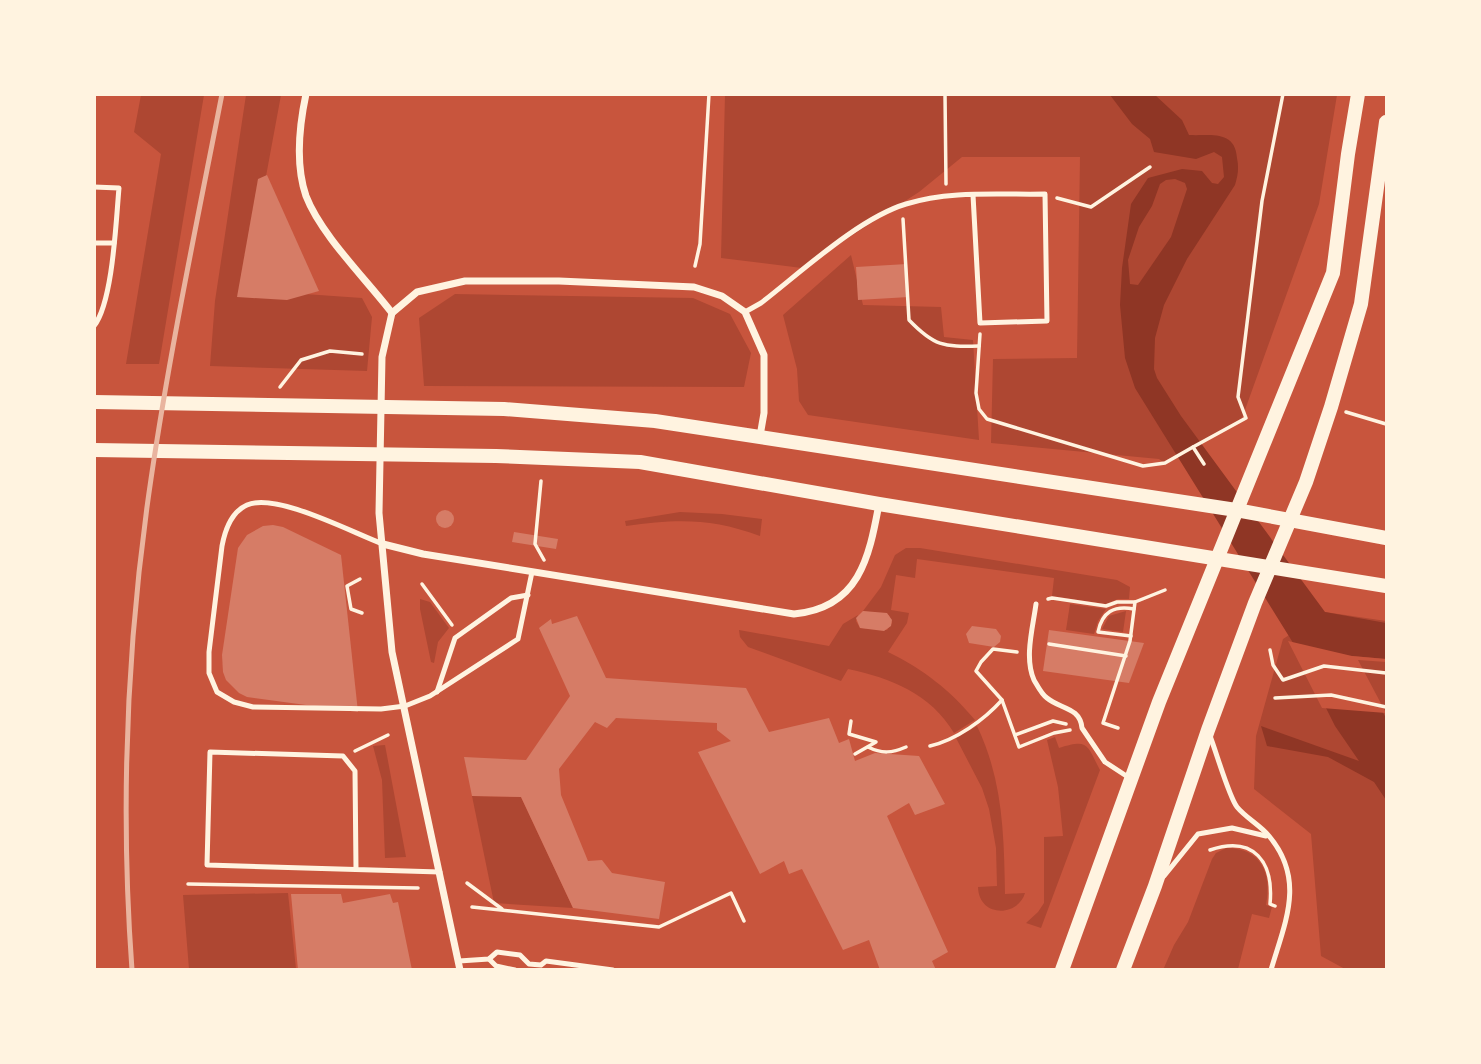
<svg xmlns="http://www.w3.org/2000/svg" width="1481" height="1064" font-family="'PT Sans',sans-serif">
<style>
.green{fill:#ae4732}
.water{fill:#8f3625;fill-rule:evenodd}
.pier{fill:#c8553d}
.building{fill:#d67c66}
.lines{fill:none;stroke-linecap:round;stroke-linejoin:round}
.path{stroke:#fff3e0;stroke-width:3.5}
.service{stroke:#fff3e0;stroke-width:5}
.minor{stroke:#fff3e0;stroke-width:7}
.secondary{stroke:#fff3e0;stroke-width:14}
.rail{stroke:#e9b49f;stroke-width:5}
</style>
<rect width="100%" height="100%" fill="#c8553d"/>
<!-- green -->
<g class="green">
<path d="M141,95H204L159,364H126L161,154L134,132Z"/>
<path d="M246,95H281L245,290L362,298L372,317L367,371L210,366L215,301Z"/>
<path d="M725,95H1337L1319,204L1241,421L1163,462L1159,459L991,443L993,359L1077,358L1080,157H962L919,192L802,268L721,258Z"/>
<path d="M851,255L863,305L941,307L944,337L973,340L979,440L808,415L799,401L797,369L783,315Z"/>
<path d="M455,294L693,298L730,314L751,353L744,387L424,386L419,318Z"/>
<path d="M680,512L722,514L762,519L760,536C711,518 677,519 626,526L625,521Z"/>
<path d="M906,548H920L1117,580L1130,587L1129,599H1118L1106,604L1052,596L1054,578L917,559L915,578L896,575L891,610L909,613L907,623L888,652C923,669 950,690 975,720L954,733C931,694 891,678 848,669L841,681L748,647L740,637L739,630L829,646L843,624L858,615L856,621L860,628L887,630L892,623L889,615L863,611L881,587L895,555Z"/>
<path d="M420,599L430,602L449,628L438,642L434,663L431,662L420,609Z"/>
<path d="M1070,604L1106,609L1098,621L1094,634L1066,630Z"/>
<path d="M1126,611L1123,632L1102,629L1109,616Z"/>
<path d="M1325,612L1386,621V969H1345L1321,956L1311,834L1254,789L1256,736L1283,639Z"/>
<path d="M977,726C1003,780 1004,835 1005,894L1025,893C1018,917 979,918 978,887L997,886L996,848L989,809L982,788L956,738Z"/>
<path d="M1055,737L1059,748C1089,739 1086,744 1100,770L1041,928L1026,923L1038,912L1044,903V837L1063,836L1058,787L1047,740Z"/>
<path d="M385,745L406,857L385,858L382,780L373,746Z"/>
<path d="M472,796L521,797L573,908L494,903Z"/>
<path d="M1226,848C1262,848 1272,874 1266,905L1272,907L1269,918L1252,914L1238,969L1163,970L1174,945L1188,922L1212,859L1216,853Z"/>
<path d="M288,893L296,969H189L183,895Z"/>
</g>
<!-- water -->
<path class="water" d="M1110,95H1155L1182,120L1189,135C1211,136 1235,130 1237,158C1239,168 1238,175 1235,185L1187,259L1164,305L1155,338L1154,369L1157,378L1181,416L1325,612L1386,623V659L1352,656L1386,718V800L1374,782L1328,757L1267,746L1261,726L1359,761L1335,726L1295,646L1135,388L1125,358L1120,305L1122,268L1131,204L1148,178L1182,169L1202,171L1212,183L1218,184L1224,177L1222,157L1214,152L1196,159L1154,152L1150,139L1132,124ZM1175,179L1185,183L1187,189L1171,237L1138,285L1130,284L1128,260L1139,227L1152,206L1160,184L1166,180Z"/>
<!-- pier -->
<path class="pier" d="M1288,641L1352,656L1386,659V662L1358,660L1386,713L1322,708Z"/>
<!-- building -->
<g class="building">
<path d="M267,175L319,291L287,300L237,297L258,179Z"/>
<path d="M907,264L909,297L858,300L856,267Z"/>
<circle cx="445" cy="519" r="9"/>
<path d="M273,525L283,527L341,555L358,712L247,697L239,693L226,680L223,672L222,655L238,548L247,535L263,526Z"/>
<path d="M514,532L558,539L556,549L512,542Z"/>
<path d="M863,611L887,613L892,620L891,626L884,631L860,628L856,618Z"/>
<path d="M577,616L606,678L746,688L769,732L829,718L839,743L849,739L855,761L875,753L919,756L945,804L915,815L909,803L887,816L948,952L932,961L936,970H880L869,940L843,950L802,869L789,874L784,861L760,874L698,752L731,741L717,730V723L616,718L607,728L595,722L559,769L561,795L588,861L602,860L612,873L665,882L659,919L573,908L521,797L472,796L464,757L526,760L570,696L539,628L551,619L552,624Z"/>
<path d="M972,626L996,629L1001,636L1000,642L994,647L969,643L966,634Z"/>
<path d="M1049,630L1144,643L1129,683L1043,671Z"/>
<path d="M291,894H341L343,903L390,894L393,903L398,902L412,970H298Z"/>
</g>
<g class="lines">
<!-- path -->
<g class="path">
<path d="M945,94L946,184"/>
<path d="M1057,198L1091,207L1150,167"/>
<path d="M903,219L909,320C934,346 943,347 979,346"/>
<path d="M695,266L700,244L709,94"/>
<path d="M980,334L976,393L979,409L987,419L1143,466L1165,463L1193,447"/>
<path d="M280,387L301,360L330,351L362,354"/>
<path d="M1346,412L1386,424"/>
<path d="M1204,464L1193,447L1246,418L1238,397L1262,201L1283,94"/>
<path d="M541,481L535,544L544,560"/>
<path d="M360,579L347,586L351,609L362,613"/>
<path d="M422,584L452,625"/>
<path d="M1048,599L1052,598L1106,606L1117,602H1135"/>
<path d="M1131,636L1098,632C1102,612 1114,605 1134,609"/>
<path d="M1049,644L1126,656"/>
<path d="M1270,650L1273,665L1283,680L1324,666L1386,673"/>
<path d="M1275,698L1331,695L1386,707"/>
<path d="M1002,700L1019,747L1054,733L1070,730"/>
<path d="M851,721L849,734L876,742L855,754"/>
<path d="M1118,728L1103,723L1130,641L1135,602L1165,590"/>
<path d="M1015,735L1053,721L1066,724"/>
<path d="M930,746C956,740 984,720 1002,700L976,671L981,662L993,649L1017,652"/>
<path d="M868,747C882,754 892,753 906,747"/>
<path d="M355,751L388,735"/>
<path d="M1210,850C1254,835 1274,862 1270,904L1275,906"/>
<path d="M467,883L502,909"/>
<path d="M188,884L418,888"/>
<path d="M472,907L659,927L731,893L744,921"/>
</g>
<!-- service -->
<g class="service">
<path d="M94,187L119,188C116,220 113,302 94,326"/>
<path d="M94,243H114"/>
<path d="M745,312L761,303C800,273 859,218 906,204C950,190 999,195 1045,194L1047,321L980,323L973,195"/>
<path d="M383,544C353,533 276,492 247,505C231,512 225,530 222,546L209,652V673L217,692L234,702L253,707L381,709L405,706L430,696L518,639L532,572"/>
<path d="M1036,604C1033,627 1024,658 1034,680C1037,685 1042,695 1047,698C1060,709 1080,707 1082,728L1105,762L1131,779"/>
<path d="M437,692L455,638L511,598L528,595"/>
<path d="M1210,736C1216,751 1229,797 1237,807C1246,818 1260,825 1269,836C1306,880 1285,922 1271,970"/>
<path d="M356,869L355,771L343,756L210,752L207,865L440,872"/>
<path d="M1164,876L1198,834L1232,828L1266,836"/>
<path d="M489,959L496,966L515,970"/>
<path d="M459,961L489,959L497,952L520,955L529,964L541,965L546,961L613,970"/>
</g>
<!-- minor -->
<g class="minor">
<path d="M306,94C299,127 295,164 306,196C321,235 366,279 392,313"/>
<path d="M383,544L423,554L794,614C859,608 869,558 879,504"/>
<path d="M460,970L392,652L379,513L382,357L392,313L417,292L465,281H559L694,287L722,296L745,312L764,355V413L760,436"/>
</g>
<!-- secondary -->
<g class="secondary">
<path d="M94,402L504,409L655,421L1236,510L1386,538"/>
<path d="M94,450L496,456L640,462L879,504L1386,586"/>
<path d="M1062,970L1159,702L1333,273L1348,154L1358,94"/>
<path d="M1123,970L1155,886L1208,730L1255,603L1306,482L1331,407L1361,304L1386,122"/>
</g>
<!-- rail -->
<path class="rail" d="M132,970C120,807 127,640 151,479C170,350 197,222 222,94"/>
</g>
<!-- border -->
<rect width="1481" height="1064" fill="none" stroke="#fff3e0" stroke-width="192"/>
</svg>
